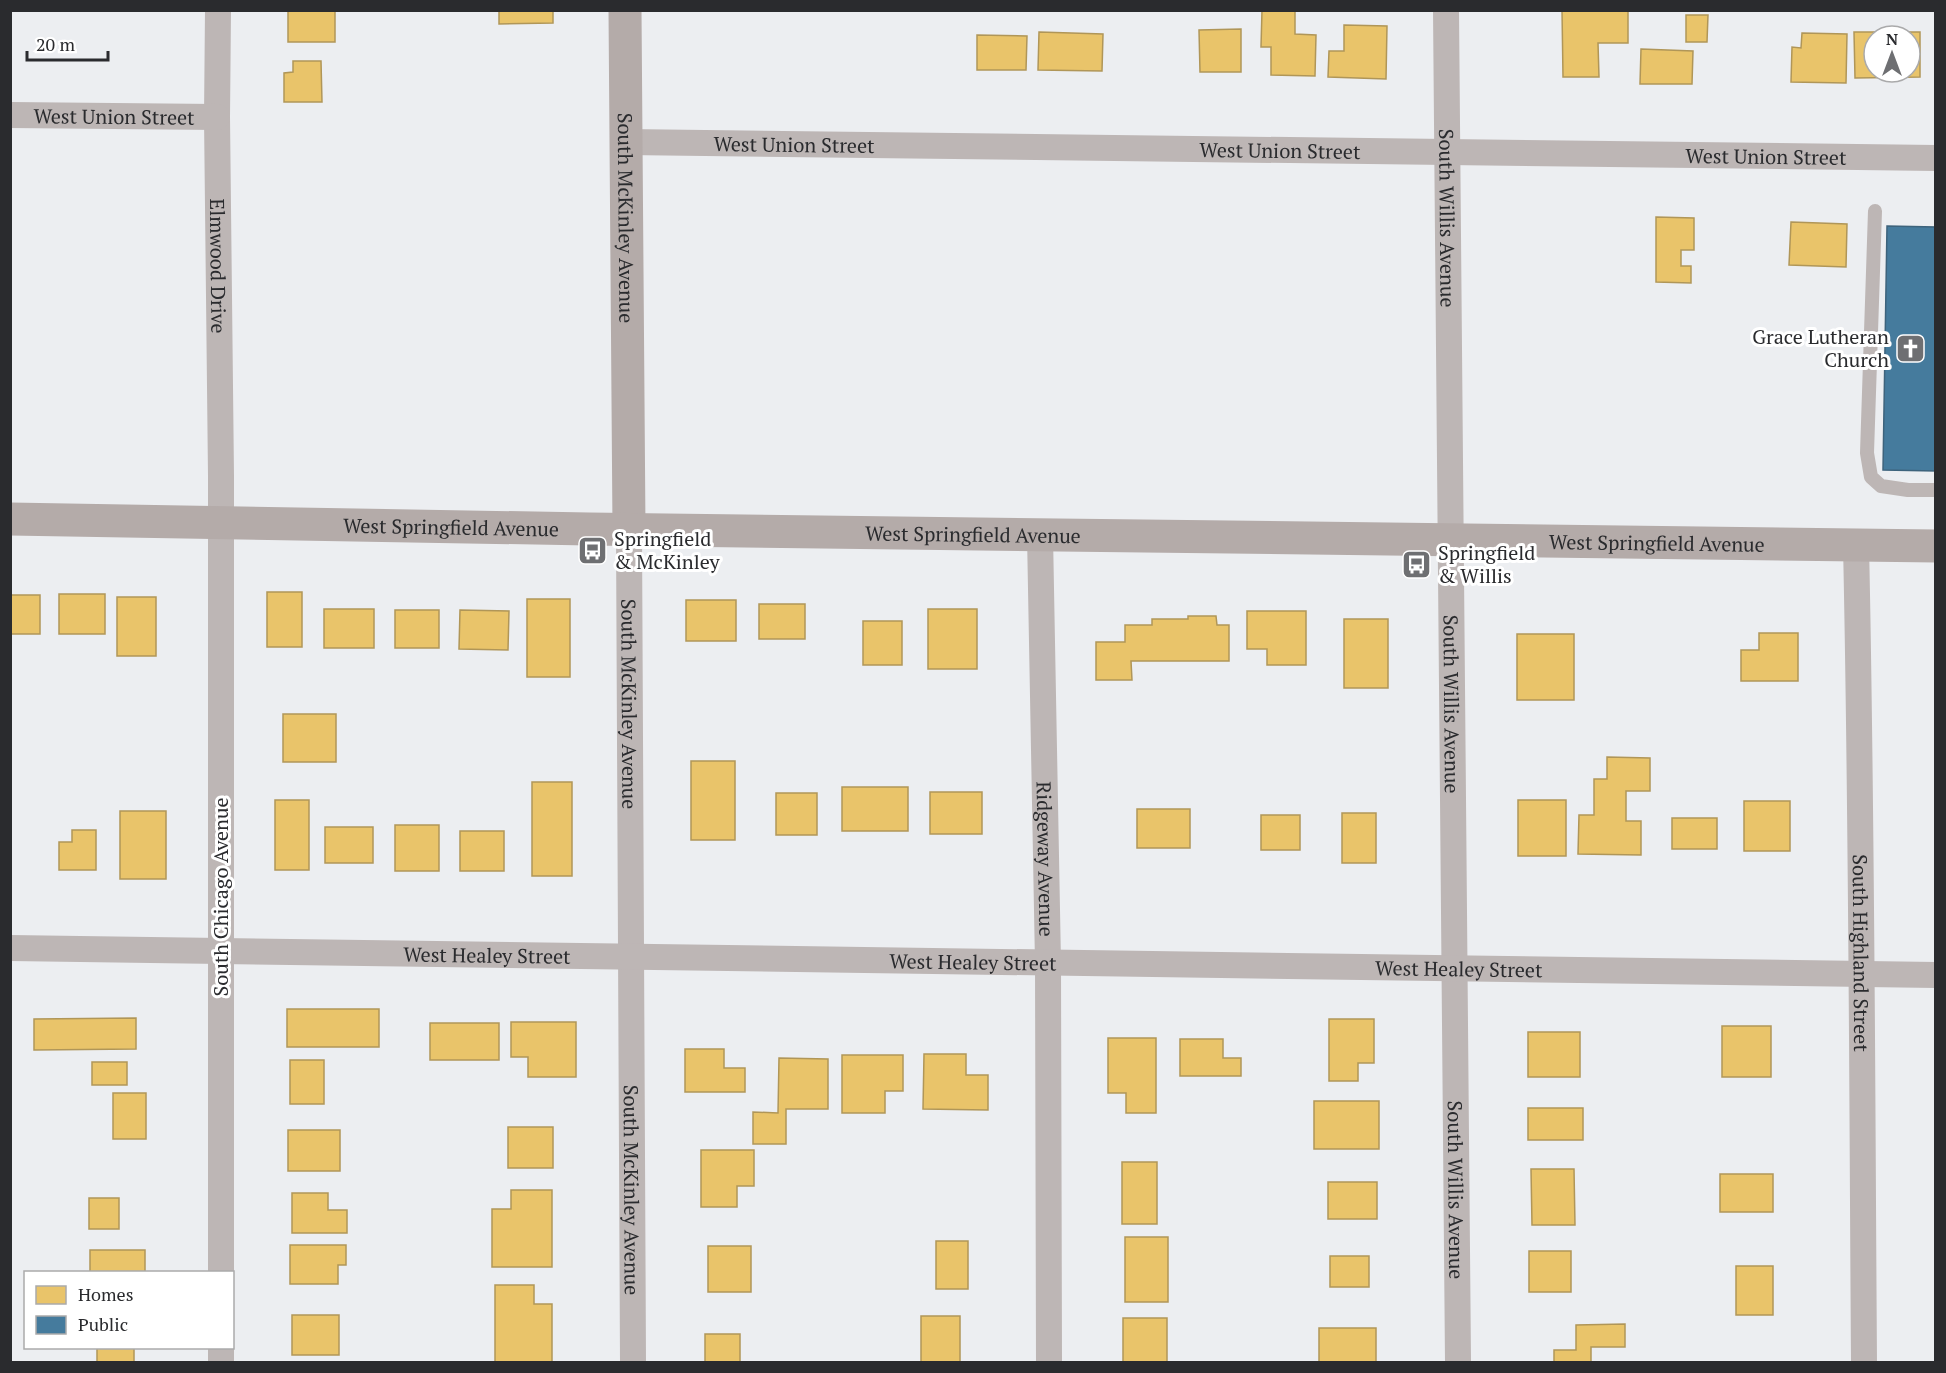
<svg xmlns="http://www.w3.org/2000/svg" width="1946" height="1373" font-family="'PT Serif',serif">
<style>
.homes{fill:#e9c46a;stroke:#b09658;stroke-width:1.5;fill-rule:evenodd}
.public{fill:#457b9d;stroke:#3d637c;stroke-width:1.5}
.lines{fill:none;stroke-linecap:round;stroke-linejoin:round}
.lane{stroke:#bdb6b5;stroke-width:14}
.street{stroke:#bdb6b5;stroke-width:26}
.secondary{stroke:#b4aba9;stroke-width:33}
.labels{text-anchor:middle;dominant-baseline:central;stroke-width:6;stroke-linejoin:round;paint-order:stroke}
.street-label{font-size:20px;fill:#2a2b2e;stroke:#fff}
.poi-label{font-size:20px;fill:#2a2b2e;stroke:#fff;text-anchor:start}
</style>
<rect width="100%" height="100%" fill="#eceef1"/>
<!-- homes -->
<g class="homes">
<rect x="288" y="10" width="47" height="32"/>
<path d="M499,10H553V23L499,24Z"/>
<path d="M1262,10H1295V34L1316,35L1315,76L1271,75V47H1261Z"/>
<path d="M1562,10H1628V43H1598L1599,77H1563Z"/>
<path d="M1686,15H1708L1707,42H1686Z"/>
<path d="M1344,25L1387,26L1386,79L1328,77L1329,51H1344Z"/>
<path d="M1241,29V72H1200L1199,30Z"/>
<path d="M1039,32L1103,34L1102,71L1038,70Z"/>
<path d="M1854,32H1920V77L1855,78ZM1874,36H1910V72H1874Z"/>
<path d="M1802,33L1847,34L1846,83L1791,82L1792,47L1801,48Z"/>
<path d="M977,35L1027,36L1026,70H977Z"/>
<path d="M1641,49L1693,51L1692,84H1640Z"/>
<path d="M293,61H321L322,102H284V73L293,72Z"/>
<path d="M1656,217L1694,218V250H1681V266H1691V283L1656,282Z"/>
<path d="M1791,222L1847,224L1846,267L1789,265Z"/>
<rect x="267" y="592" width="35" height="55"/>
<rect x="59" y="594" width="46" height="40"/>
<rect x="10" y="595" width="30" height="39"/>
<rect x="117" y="597" width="39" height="59"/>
<rect x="527" y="599" width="43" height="78"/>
<rect x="686" y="600" width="50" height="41"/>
<rect x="759" y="604" width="46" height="35"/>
<rect x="324" y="609" width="50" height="39"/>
<rect x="928" y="609" width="49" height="60"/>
<rect x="395" y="610" width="44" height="38"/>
<path d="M460,610L509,611L508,650L459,649Z"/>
<path d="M1247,611H1306V665H1267V649H1247Z"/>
<path d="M1188,616H1216L1217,625H1229V661H1131L1132,680H1096V642H1125V625H1152V619H1188Z"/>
<rect x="1344" y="619" width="44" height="69"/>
<rect x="863" y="621" width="39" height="44"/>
<path d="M1759,633H1798V681H1741V650H1759Z"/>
<rect x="1517" y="634" width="57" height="66"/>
<rect x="283" y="714" width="53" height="48"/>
<path d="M1607,757L1650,758V791H1626V821H1641V855L1578,854L1579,815H1594V779H1607Z"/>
<rect x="691" y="761" width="44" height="79"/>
<rect x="532" y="782" width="40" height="94"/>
<rect x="842" y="787" width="66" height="44"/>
<rect x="930" y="792" width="52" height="42"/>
<rect x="776" y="793" width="41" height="42"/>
<rect x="275" y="800" width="34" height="70"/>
<rect x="1518" y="800" width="48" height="56"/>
<rect x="1744" y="801" width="46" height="50"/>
<rect x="1137" y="809" width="53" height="39"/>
<rect x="120" y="811" width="46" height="68"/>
<rect x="1342" y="813" width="34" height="50"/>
<rect x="1261" y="815" width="39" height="35"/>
<rect x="1672" y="818" width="45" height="31"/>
<rect x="395" y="825" width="44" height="46"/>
<rect x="325" y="827" width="48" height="36"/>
<path d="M72,830H96V870H59V842H72Z"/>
<rect x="460" y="831" width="44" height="40"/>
<rect x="287" y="1009" width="92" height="38"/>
<path d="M136,1018V1049L34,1050V1019Z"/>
<path d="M1329,1019H1374V1063H1358V1081H1329Z"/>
<path d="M511,1022H576V1077H528V1057H511Z"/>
<rect x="430" y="1023" width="69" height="37"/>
<rect x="1722" y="1026" width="49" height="51"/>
<rect x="1528" y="1032" width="52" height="45"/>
<path d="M1108,1038H1156V1113H1126V1093H1108Z"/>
<path d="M1180,1039H1223V1058H1241V1076H1180Z"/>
<path d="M685,1049H724V1068H745V1092H685Z"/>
<path d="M924,1054H966V1075H988V1110L923,1109Z"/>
<path d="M842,1055H903V1091H885V1113H842Z"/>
<path d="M779,1058L828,1059V1109H786V1144H753V1112L778,1113Z"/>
<rect x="290" y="1060" width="34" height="44"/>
<rect x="92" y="1062" width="35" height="23"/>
<rect x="113" y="1093" width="33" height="46"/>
<rect x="1314" y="1101" width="65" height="48"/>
<rect x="1528" y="1108" width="55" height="32"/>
<rect x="508" y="1127" width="45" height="41"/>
<rect x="288" y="1130" width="52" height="41"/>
<path d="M701,1150H754V1186H737V1207H701Z"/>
<rect x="1122" y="1162" width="35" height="62"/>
<path d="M1531,1169H1574L1575,1225H1532Z"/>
<rect x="1720" y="1174" width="53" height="38"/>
<rect x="1328" y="1182" width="49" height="37"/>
<path d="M511,1190H552V1267H492V1209H511Z"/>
<path d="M292,1193H328V1210H347V1233H292Z"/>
<rect x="89" y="1198" width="30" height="31"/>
<rect x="1125" y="1237" width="43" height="65"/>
<rect x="936" y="1241" width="32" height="48"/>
<path d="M290,1245H346V1265H338V1284H290Z"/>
<rect x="708" y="1246" width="43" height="46"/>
<rect x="90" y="1250" width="55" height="22"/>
<rect x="1529" y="1251" width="42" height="41"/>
<rect x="1330" y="1256" width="39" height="31"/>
<rect x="1736" y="1266" width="37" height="49"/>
<path d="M495,1285H534V1304H552V1362H495Z"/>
<rect x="292" y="1315" width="47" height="40"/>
<rect x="921" y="1316" width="39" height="46"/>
<rect x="1123" y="1318" width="44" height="44"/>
<path d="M1625,1324V1347H1591V1362H1554V1350H1576V1325Z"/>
<rect x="1319" y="1328" width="57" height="34"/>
<rect x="705" y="1334" width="35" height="28"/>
<rect x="97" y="1348" width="37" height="14"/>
</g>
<!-- public -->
<path class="public" d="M1887,226L1936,227V471L1883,470Z"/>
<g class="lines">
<!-- lane -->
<path class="lane" d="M1875,211L1867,453L1871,477L1881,486L1908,490H1936"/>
<!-- street -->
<g class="street">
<path id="s1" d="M218,10L217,117L221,476V1272"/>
<path id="s2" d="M1446,10L1458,1362"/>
<path id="s3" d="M10,115L217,117"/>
<path id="s4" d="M626,142L1936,158"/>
<path id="s5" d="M629,530L633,1362"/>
<path id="s6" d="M1040,535L1048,963L1049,1362"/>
<path id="s7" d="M1856,545C1862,817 1862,1090 1864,1362"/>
<path id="s8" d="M10,948L1936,975"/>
<path d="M221,1348V1362"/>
</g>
<!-- secondary -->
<g class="secondary">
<path id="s9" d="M625,10L629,530"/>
<path id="s10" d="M10,519L589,529L1936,546"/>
</g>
</g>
<!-- icons -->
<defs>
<symbol id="church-square" viewBox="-11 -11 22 22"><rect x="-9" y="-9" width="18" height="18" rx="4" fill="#6e6f72" stroke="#fff"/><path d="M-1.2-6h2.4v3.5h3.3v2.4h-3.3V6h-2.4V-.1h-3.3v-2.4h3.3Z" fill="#fff"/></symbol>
<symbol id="bus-square" viewBox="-11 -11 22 22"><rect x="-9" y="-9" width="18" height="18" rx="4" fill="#6e6f72" stroke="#fff"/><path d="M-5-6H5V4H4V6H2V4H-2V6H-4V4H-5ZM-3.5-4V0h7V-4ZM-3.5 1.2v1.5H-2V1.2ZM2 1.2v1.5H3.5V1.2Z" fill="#fff"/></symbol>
</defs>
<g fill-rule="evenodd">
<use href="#church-square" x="1894" y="332" width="33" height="33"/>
<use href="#bus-square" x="576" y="534" width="33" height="33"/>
<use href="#bus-square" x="1400" y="548" width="33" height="33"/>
</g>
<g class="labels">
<!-- street labels -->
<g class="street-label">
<text stroke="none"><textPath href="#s3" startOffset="104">West Union Street</textPath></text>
<text stroke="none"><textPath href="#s4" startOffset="168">West Union Street</textPath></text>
<text stroke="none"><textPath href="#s4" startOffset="654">West Union Street</textPath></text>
<text stroke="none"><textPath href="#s4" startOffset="1140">West Union Street</textPath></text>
<text stroke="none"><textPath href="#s9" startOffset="208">South McKinley Avenue</textPath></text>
<text stroke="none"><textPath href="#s2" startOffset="208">South Willis Avenue</textPath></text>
<text stroke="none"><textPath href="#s1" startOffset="256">Elmwood Drive</textPath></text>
<text stroke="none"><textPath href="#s10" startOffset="441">West Springfield Avenue</textPath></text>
<text stroke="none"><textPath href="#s10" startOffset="963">West Springfield Avenue</textPath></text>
<text stroke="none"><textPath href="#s10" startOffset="1647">West Springfield Avenue</textPath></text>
<text stroke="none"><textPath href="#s5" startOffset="174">South McKinley Avenue</textPath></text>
<text stroke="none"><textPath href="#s2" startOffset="694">South Willis Avenue</textPath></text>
<text stroke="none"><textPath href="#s6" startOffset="324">Ridgeway Avenue</textPath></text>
<text transform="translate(220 897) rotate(-90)">South Chicago Avenue</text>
<text stroke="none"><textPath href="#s7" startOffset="408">South Highland Street</textPath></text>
<text stroke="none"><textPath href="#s8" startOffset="477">West Healey Street</textPath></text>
<text stroke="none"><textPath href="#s8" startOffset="963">West Healey Street</textPath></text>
<text stroke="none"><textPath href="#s8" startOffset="1449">West Healey Street</textPath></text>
<text stroke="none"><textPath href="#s5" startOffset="660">South McKinley Avenue</textPath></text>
<text stroke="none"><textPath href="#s2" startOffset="1180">South Willis Avenue</textPath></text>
</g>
<!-- poi labels -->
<g class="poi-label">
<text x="1889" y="336" text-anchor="end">Grace Lutheran<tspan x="1889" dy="23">Church</tspan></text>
<text x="614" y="538">Springfield<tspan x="614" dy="23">&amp; McKinley</tspan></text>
<text x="1438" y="552">Springfield<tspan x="1438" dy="23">&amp; Willis</tspan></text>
</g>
</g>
<!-- border -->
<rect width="1946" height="1373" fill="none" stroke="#2a2b2e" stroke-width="24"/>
<!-- legend -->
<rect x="24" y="1271" width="210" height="78" fill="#ffffff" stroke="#aaaaab" stroke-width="1.5"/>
<rect x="36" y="1286" width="30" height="18" fill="#e9c46a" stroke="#aaaaab" stroke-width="1.5"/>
<text x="78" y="1301" font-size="18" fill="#2a2b2e">Homes</text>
<rect x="36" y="1316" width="30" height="18" fill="#457b9d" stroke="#aaaaab" stroke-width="1.5"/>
<text x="78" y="1331" font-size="18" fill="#2a2b2e">Public</text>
<!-- north arrow -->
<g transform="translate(1892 54)"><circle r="28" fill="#ffffff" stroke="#aaaaab" stroke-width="1.5"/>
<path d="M0-4.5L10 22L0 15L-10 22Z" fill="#6e6f72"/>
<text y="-9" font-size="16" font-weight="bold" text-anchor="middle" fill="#2a2b2e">N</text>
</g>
<!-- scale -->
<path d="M27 51v9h81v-9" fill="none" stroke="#2a2b2e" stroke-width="3"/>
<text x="36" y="51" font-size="18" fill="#2a2b2e" stroke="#ffffff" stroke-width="4.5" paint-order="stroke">20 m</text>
</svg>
